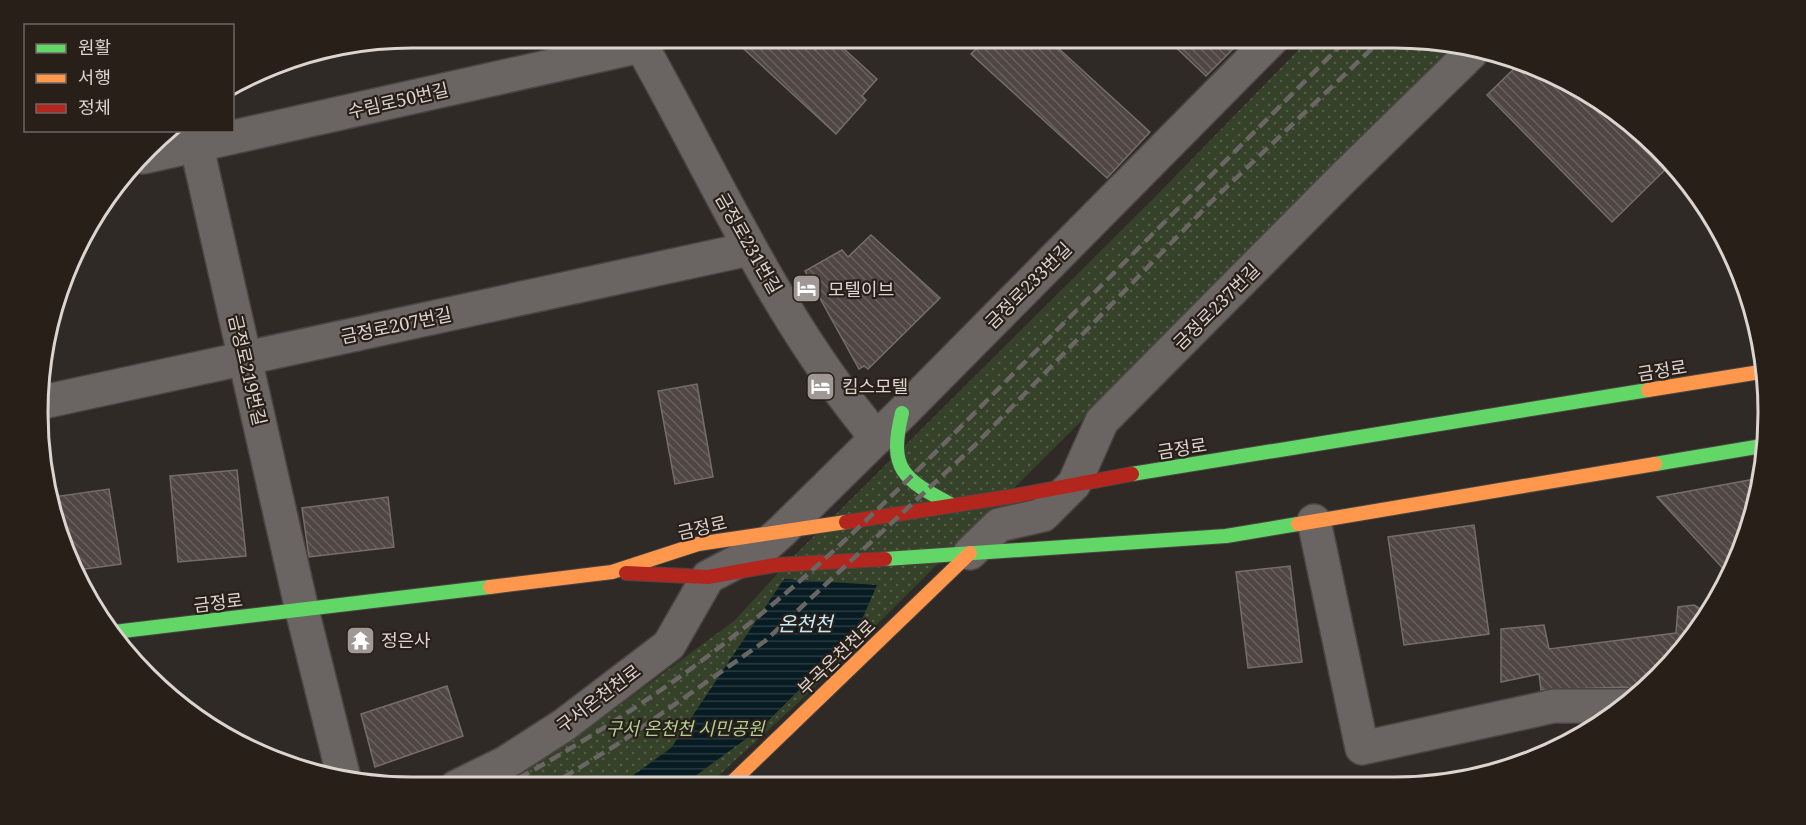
<svg xmlns="http://www.w3.org/2000/svg" width="1806" height="825" font-family="'Noto Serif','Noto Sans KR',serif">
<style>
.grass{fill:url(#grass-dots)}
.water{fill:url(#water-rules)}
.building{fill:url(#building-back-hatch);stroke:#736e6c;stroke-width:1.5}
.lines{fill:none;stroke-linecap:round;stroke-linejoin:round}
.street-casing{stroke:#4a4542;stroke-width:36}
.fast-casing{stroke:#4a4542;stroke-width:16}
.slow-casing{stroke:#4a4542;stroke-width:16}
.jam-casing{stroke:#4a4542;stroke-width:16}
.street{stroke:#6a6562;stroke-width:33}
.fast{stroke:#63d668;stroke-width:14}
.slow{stroke:#ff974d;stroke-width:14}
.jam{stroke:#b3261e;stroke-width:14}
.rail{stroke:#6a6663;stroke-width:4.5;stroke-dasharray:12 6;stroke-linecap:butt}
.labels{text-anchor:middle;dominant-baseline:central;stroke-width:4.5;stroke-linejoin:round;paint-order:stroke}
.street-label{font-size:18px;fill:#dbd4cf;stroke:#291f19}
.poi-label{font-size:18px;fill:#dbd4cf;stroke:#291f19;text-anchor:start}
.park-label{font-size:18px;font-style:italic;fill:#b2d196;stroke:#291f19}
.water-label{font-size:20px;font-style:italic;fill:#c0ecfd;stroke:#291f19}
.rim{fill:none;stroke:#dbd4cf;stroke-width:3}
</style>
<defs>
<pattern id="grass-dots" width="8" height="8" patternUnits="userSpaceOnUse" patternTransform="scale(1.5)"><rect width="8" height="8" fill="#354128"/><path d="M2 2h.1M6 6h.1" fill="none" stroke="#525c46" stroke-width="1.8" stroke-linecap="round"/></pattern>
<pattern id="water-rules" width="6" height="5" patternUnits="userSpaceOnUse" patternTransform="scale(1.5)"><rect width="6" height="5" fill="#071b22"/><path d="M0 2.5h6" fill="none" stroke="#2b3b41"/></pattern>
<pattern id="building-back-hatch" width="6" height="6" patternUnits="userSpaceOnUse" patternTransform="scale(1.5)"><rect width="6" height="6" fill="#504643"/><path d="M-1 5l2 2M0 0l6 6M5-1l2 2" fill="none" stroke="#69605d"/></pattern>
</defs>
<rect width="100%" height="100%" fill="#2f2a26"/>
<!-- grass -->
<path class="grass" d="M1310,38H1394L1454,50L798,703L706,787H471L608,714L734,621L792,558L1156,196Z"/>
<!-- water -->
<path class="water" d="M784,579L877,585L856,633L761,728L680,787H617L671,748Z"/>
<!-- building -->
<g class="building">
<path d="M732,38H802L815,50L827,38H832L877,79L862,96L866,100L836,134Z"/>
<path d="M987,38H1047L1150,132L1107,178L971,54Z"/>
<path d="M1166,38H1244L1206,76Z"/>
<path d="M1520,63L1537,66L1658,147L1670,165L1612,222L1487,95Z"/>
<path d="M871,235L940,298L868,369L864,366L859,369L805,271L842,250L848,257Z"/>
<path d="M697,384L713,477L675,484L658,391Z"/>
<path d="M237,470L246,556L178,562L170,476Z"/>
<path d="M1755,479L1740,556L1729,575L1657,497Z"/>
<path d="M109,489L121,564L78,570L53,497Z"/>
<path d="M388,497L394,547L309,557L302,508Z"/>
<path d="M1474,525L1489,634L1404,645L1388,537Z"/>
<path d="M1290,566L1302,662L1248,668L1236,572Z"/>
<path d="M1694,605L1707,613L1691,641L1639,692L1626,687L1541,690L1539,674L1501,682V629L1544,625L1549,649L1676,633L1678,607Z"/>
<path d="M447,686L463,736L375,767L361,714Z"/>
</g>
<g class="lines">
<defs>
<g id="street">
<path d="M637,38C714,173 776,319 877,438"/>
<path d="M193,130L302,610L343,774"/>
<path d="M144,157L641,46L650,38"/>
<path d="M43,402L749,249"/>
<path d="M1314,521L1362,748L1554,706H1626"/>
<path d="M970,553L999,525L1043,515L1074,484L1102,421L1340,181L1471,53"/>
<path d="M456,787L505,763L564,725L669,645L708,577L763,548L782,531L902,413L1273,38"/>
</g>
<g id="fast">
<path d="M902,413C888,470 903,479 952,505"/>
<path d="M1655,464L1762,446"/>
<path d="M1132,474L1648,390"/>
<path d="M885,559L1226,536L1298,524"/>
<path d="M114,632L490,587"/>
</g>
<g id="slow">
<path d="M1648,390L1760,372"/>
<path d="M1298,524L1655,464"/>
<path d="M490,587L612,572L698,544L846,522"/>
<path d="M727,787L970,553"/>
</g>
<g id="jam">
<path d="M846,522L1014,496L1132,474"/>
<path d="M626,573L708,577L775,565L885,559"/>
</g>
</defs>
<!-- street casing -->
<use href="#street" class="street-casing"/>
<!-- fast casing -->
<use href="#fast" class="fast-casing"/>
<!-- slow casing -->
<use href="#slow" class="slow-casing"/>
<!-- jam casing -->
<use href="#jam" class="jam-casing"/>
<!-- street -->
<use href="#street" class="street"/>
<!-- fast -->
<use href="#fast" class="fast"/>
<!-- slow -->
<use href="#slow" class="slow"/>
<!-- jam -->
<use href="#jam" class="jam"/>
<!-- rail -->
<g class="rail">
<path d="M503,787C587,741 670,688 745,627C849,544 941,446 1034,353C1139,248 1243,143 1348,38"/>
<path d="M548,787L621,742L765,641L973,447L1211,202L1383,38"/>
</g>
</g>
<!-- icons -->
<defs>
<symbol id="hotel-square" viewBox="-11 -11 22 22"><rect x="-9" y="-9" width="18" height="18" rx="4" fill="#9f9894" stroke="#291f19"/><path d="M-6-4.5h1.5V1H6V5H4.5V3h-9V5H-6ZM-4 0a1.8 1.8 0 1 1 3.6 0ZM.5 0V-2.5h3Q6-2.5 6 0Z" fill="#fff"/></symbol>
<symbol id="temple-square" viewBox="-11 -11 22 22"><rect x="-9" y="-9" width="18" height="18" rx="4" fill="#9f9894" stroke="#291f19"/><path d="M0-6L5-2H3V0L6.5 2.5H4V6H1.5V3h-3V6H-4V2.5H-6.5L-3 0V-2H-5Z" fill="#fff"/></symbol>
</defs>
<g fill-rule="evenodd">
<use href="#hotel-square" x="790" y="272" width="33" height="33"/>
<use href="#hotel-square" x="804" y="370" width="33" height="33"/>
<use href="#temple-square" x="344" y="624" width="33" height="33"/>
</g>
<g class="labels">
<!-- street labels -->
<g class="street-label">
<text transform="translate(398 100) rotate(-13)">수림로50번길</text>
<text transform="translate(749 243) rotate(60)">금정로231번길</text>
<text transform="translate(1028 285) rotate(-45)">금정로233번길</text>
<text transform="translate(1216 306) rotate(-45)">금정로237번길</text>
<text transform="translate(396 325) rotate(-12)">금정로207번길</text>
<text transform="translate(248 370) rotate(77)">금정로219번길</text>
<text transform="translate(1662 370) rotate(-9)">금정로</text>
<text transform="translate(1182 448) rotate(-9)">금정로</text>
<text transform="translate(702 527) rotate(-13)">금정로</text>
<text transform="translate(218 602) rotate(-7)">금정로</text>
<text transform="translate(836 657) rotate(-44)">부곡온천천로</text>
<text transform="translate(598 698) rotate(-37)">구서온천천로</text>
</g>
<!-- poi labels -->
<g class="poi-label">
<text x="828" y="289">모텔이브</text>
<text x="842" y="386">킴스모텔</text>
<text x="381" y="640">정은사</text>
</g>
<!-- park labels -->
<g class="park-label">
<text x="685" y="728">구서 온천천 시민공원</text>
</g>
<!-- water labels -->
<g class="water-label">
<text x="805" y="623">온천천</text>
</g>
</g>
<!-- crop -->
<path d="M0 0H1806V825H0ZM412 48H1394A364 364 0 0 1 1758 412V413A364 364 0 0 1 1394 777H412A364 364 0 0 1 48 413V412A364 364 0 0 1 412 48Z" fill="#291f19" fill-rule="evenodd"/>
<path class="rim" d="M412 48H1394A364 364 0 0 1 1758 412V413A364 364 0 0 1 1394 777H412A364 364 0 0 1 48 413V412A364 364 0 0 1 412 48Z"/>
<!-- legend -->
<rect x="24" y="24" width="210" height="108" fill="#291f19" stroke="#706762" stroke-width="1.5"/>
<rect x="36" y="44" width="30" height="9" fill="#63d668" stroke="#706762" stroke-width="1.5"/>
<text x="78" y="54" font-size="18" fill="#dbd4cf">원활</text>
<rect x="36" y="74" width="30" height="9" fill="#ff974d" stroke="#706762" stroke-width="1.5"/>
<text x="78" y="84" font-size="18" fill="#dbd4cf">서행</text>
<rect x="36" y="104" width="30" height="9" fill="#b3261e" stroke="#706762" stroke-width="1.5"/>
<text x="78" y="114" font-size="18" fill="#dbd4cf">정체</text>
</svg>
